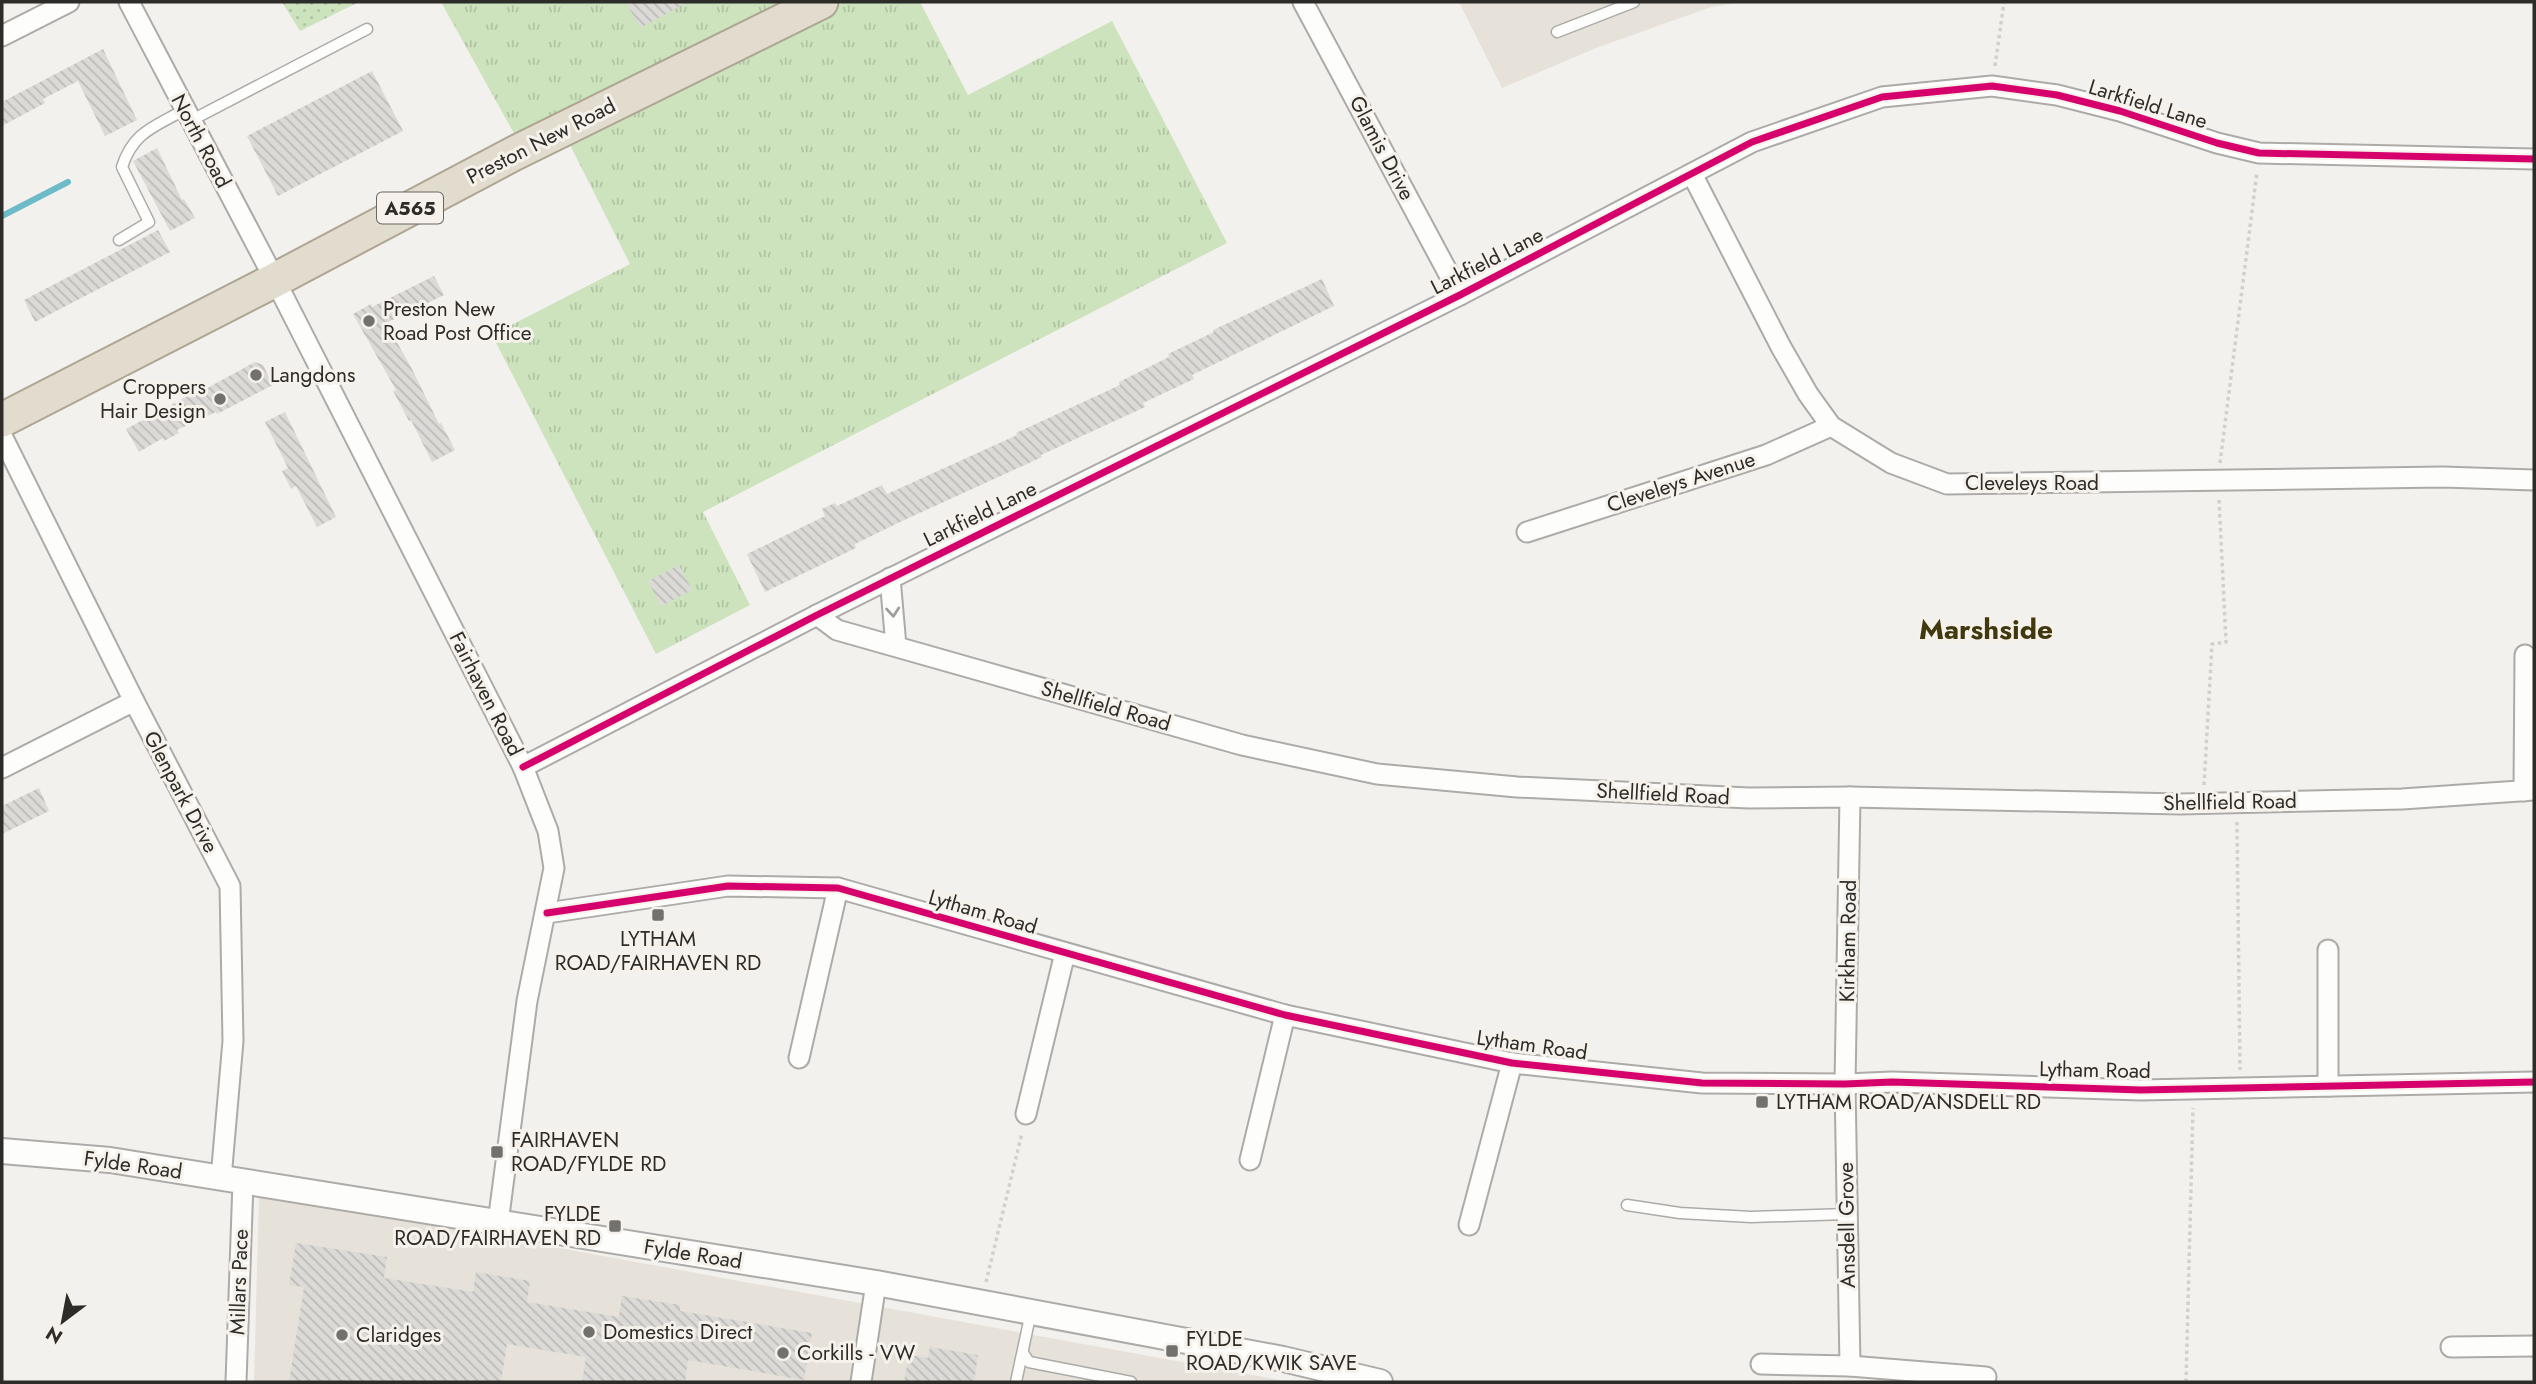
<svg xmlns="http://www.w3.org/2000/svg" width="2536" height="1384" font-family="Jost,sans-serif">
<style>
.built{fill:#e6e1d9}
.grass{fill:url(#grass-dots)}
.park{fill:url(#park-tufts)}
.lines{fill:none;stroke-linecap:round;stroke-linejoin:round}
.stream{stroke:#6dbbc7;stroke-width:6}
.building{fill:url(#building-back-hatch)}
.service-casing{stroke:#adaba8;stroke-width:13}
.minor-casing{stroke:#adaba8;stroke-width:23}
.tertiary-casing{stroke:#adaba8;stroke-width:28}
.trunk-casing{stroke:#aea592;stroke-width:37}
.path{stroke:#d2d0ce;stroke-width:3.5;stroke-dasharray:3.5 3.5;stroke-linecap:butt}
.service{stroke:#fdfdfc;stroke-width:10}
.minor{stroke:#fdfdfc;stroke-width:19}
.tertiary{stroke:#fdfdfc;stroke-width:24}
.trunk{stroke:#e2dccf;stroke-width:33}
.cycleway-casing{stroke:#f6f2eb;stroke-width:11}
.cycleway{stroke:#d6006c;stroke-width:7}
.oneway{stroke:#9f9f9d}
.poi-dot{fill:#72716e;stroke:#f6f2eb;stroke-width:2.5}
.labels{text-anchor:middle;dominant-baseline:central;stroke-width:6;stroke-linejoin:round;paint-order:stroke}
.shield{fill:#f6f2eb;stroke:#696763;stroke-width:2}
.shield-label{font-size:19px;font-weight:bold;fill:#2d2c29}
.street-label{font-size:21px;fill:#2d2c29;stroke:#f6f2eb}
.poi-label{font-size:21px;fill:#2d2c29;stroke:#f6f2eb;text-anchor:start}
.district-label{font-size:28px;font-weight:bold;fill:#41380e;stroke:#f6f2eb}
</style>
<defs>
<pattern id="grass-dots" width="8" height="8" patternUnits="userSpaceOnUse" patternTransform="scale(1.75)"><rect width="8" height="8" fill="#cde3be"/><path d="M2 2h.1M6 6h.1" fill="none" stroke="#b0c3a3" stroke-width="1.8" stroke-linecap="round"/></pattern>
<pattern id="park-tufts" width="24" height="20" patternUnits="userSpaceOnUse" patternTransform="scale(1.75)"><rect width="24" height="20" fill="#cde3be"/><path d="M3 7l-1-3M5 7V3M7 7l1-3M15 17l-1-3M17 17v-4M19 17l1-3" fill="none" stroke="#b0c3a3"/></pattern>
<pattern id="building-back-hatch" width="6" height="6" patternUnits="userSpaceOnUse" patternTransform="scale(1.75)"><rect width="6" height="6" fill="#dbdad7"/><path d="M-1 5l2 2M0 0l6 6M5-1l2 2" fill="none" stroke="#bcbbb9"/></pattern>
</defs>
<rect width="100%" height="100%" fill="#f3f1ee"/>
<!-- built -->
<g class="built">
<path d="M1459,2H1745L1711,7L1596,48L1502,88Z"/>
<path d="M259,1193L1291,1382H254Z"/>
</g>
<!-- grass -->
<path class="grass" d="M282,2H359L300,31Z"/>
<!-- park -->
<g class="park">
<path d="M441,2H781L516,137Z"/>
<path d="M844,2H920L968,95L1112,21L1227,243L703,512L750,605L656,654L492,335L630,264L569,143Z"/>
</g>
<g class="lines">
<!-- stream -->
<path class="stream" d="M2,216L68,182"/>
</g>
<!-- building -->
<g class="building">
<path d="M626,2H688L640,28Z"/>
<path d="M103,49L137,120L105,136L78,81L43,99L45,103L2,126V102Z"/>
<path d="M372,71L403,131L278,196L247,136Z"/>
<path d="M157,148L182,200L184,199L195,218L170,231L133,161Z"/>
<path d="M158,230L170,252L35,322L24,300Z"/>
<path d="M434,276L444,295L386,323L411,367L439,424L441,423L455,450L432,462L411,420L409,421L393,391L396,390L353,314L371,304L372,307Z"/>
<path d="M1322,279L1334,306L1192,375L1194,379L1143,403L1145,407L1041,455L1042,457L900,522L855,544L856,548L765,592L747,554L825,516L822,509L835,503L837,506L882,485L887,494L1017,435L1016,433L1120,385L1119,382L1169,357L1168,354L1214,332L1213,330Z"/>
<path d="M255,362L263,365L273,385L217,414L216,412L177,430L179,433L164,441L163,438L139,452L126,429L188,396L189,398Z"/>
<path d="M285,412L336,517L317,527L296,486L291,489L282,471L288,468L265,422Z"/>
<path d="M679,565L692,590L661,606L648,581Z"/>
<path d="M39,788L49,811L2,834V806Z"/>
<path d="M296,1243L387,1257L384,1278L473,1292L476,1272L530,1281L527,1302L619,1317L622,1296L680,1305V1311L812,1333L804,1380L688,1360L685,1382H582L586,1357L507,1344L501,1382H289L304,1287L289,1285Z"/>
<path d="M930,1347L978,1355L974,1382H904L909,1355L928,1358Z"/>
</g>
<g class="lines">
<defs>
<g id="service">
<path d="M1557,32L1634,2"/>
<path d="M190,121L367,29"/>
<path d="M119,240L149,222L122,167C133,132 154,127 184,110"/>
<path d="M1627,1205L1680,1213L1751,1217L1847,1214"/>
<path d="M1023,1353L1029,1362L1131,1382"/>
<path d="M1016,1382L1031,1312"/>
</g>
<g id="minor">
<path d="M129,2L275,280L523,767L548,831L554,868L527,1001L498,1223"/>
<path d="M1303,2L1460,295"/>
<path d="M2,36L69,2"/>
<path d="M1692,174L1781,347L1808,394L1831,426L1891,463L1947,484L2443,477L2534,480"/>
<path d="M2,436L134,701L230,886L233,1041L221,1178"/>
<path d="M1527,532L1766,455L1831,426"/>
<path d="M890,578L896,646"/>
<path d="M817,615L837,630L1242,745L1377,774L1517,787L1749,798L1850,797L2180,804L2402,799L2534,790"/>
<path d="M523,767L817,615L1460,295L1752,142L1882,97L1992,86L2057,95L2120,111L2217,143L2259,153L2534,159"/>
<path d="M2,768L134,701"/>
<path d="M2524,791L2525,655"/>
<path d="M547,913L728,886L838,888L1285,1015L1512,1063L1702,1083L1845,1084L1892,1082L2141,1090L2534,1082"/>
<path d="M799,1058L838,888"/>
<path d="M2328,1086V950"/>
<path d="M1026,1114L1065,953"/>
<path d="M1250,1160L1285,1015"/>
<path d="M1469,1225L1512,1063"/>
<path d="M2451,1347L2534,1346"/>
<path d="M1761,1364L1850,1366L1986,1377"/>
<path d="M1850,1366L1845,1084L1850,797"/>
<path d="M236,1382L243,1182"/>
<path d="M861,1382L876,1283"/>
</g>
<path id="tertiary" d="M2,1151L110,1160L876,1283L1283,1359L1380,1382"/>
<path id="trunk" d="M2,420L275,280L513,154L821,2"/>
</defs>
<!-- service casing -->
<use href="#service" class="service-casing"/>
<!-- minor casing -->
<use href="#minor" class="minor-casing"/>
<!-- tertiary casing -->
<use href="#tertiary" class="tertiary-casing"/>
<!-- trunk casing -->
<use href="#trunk" class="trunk-casing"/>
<!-- path -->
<g class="path">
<path d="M1995,66L2004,2"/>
<path d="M2220,463L2257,172"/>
<path d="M2204,785L2212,644L2226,642L2219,499"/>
<path d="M2237,822L2240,1070"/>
<path d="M986,1282L1022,1133"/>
<path d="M2186,1382L2193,1108"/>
</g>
<!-- service -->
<use href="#service" class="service"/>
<!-- minor -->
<use href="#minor" class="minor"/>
<!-- tertiary -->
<use href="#tertiary" class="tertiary"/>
<!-- trunk -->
<use href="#trunk" class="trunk"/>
<defs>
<g id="cycleway">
<path d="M523,767L817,615L1460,295L1752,142L1882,97L1992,86L2057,95L2120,111L2217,143L2259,153L2534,159"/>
<path d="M547,913L728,886L838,888L1285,1015L1512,1063L1702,1083L1845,1084L1892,1082L2141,1090L2534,1082"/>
</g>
</defs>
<!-- cycleway casing -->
<use href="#cycleway" class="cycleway-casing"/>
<!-- cycleway -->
<use href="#cycleway" class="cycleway"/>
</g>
<!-- one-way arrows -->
<defs><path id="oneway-chevron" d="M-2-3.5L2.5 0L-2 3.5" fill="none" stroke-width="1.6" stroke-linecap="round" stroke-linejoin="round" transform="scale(1.75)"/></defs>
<use class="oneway" href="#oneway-chevron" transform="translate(893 612) rotate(85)"/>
<!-- markers -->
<g class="poi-dot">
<circle cx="369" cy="321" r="7"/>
<circle cx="256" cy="375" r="7"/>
<circle cx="220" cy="399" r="7"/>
<rect x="651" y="908" width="14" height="14" rx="3.5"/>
<rect x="1755" y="1095" width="14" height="14" rx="3.5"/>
<rect x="490" y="1145" width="14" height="14" rx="3.5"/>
<rect x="608" y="1219" width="14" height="14" rx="3.5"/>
<circle cx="589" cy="1332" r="7"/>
<circle cx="342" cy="1335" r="7"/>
<rect x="1165" y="1344" width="14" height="14" rx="3.5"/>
<circle cx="783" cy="1353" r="7"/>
</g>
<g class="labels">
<!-- shield labels -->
<rect class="shield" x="377" y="192.5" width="66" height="31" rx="5"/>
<g class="shield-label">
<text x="410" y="208">A565</text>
</g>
<!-- street labels -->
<g class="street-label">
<text transform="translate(2148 104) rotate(17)">Larkfield Lane</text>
<text transform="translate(201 141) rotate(62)">North Road</text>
<text transform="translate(541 141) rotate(-27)">Preston New Road</text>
<text transform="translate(1382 148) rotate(62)">Glamis Drive</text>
<text transform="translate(1487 261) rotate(-27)">Larkfield Lane</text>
<text transform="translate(1681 482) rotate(-18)">Cleveleys Avenue</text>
<text x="2032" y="483">Cleveleys Road</text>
<text transform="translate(980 514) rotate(-26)">Larkfield Lane</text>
<text transform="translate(486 694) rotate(63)">Fairhaven Road</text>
<text transform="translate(1106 706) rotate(16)">Shellfield Road</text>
<text transform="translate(181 792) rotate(62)">Glenpark Drive</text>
<text transform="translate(1663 794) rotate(3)">Shellfield Road</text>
<text transform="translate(2230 802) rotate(-1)">Shellfield Road</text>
<text transform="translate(983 912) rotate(16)">Lytham Road</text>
<text transform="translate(1848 941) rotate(-89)">Kirkham Road</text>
<text transform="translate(1532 1045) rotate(8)">Lytham Road</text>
<text transform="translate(2095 1070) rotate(1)">Lytham Road</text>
<text transform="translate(133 1165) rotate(8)">Fylde Road</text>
<text transform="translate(1847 1225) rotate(-91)">Ansdell Grove</text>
<text transform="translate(693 1254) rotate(9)">Fylde Road</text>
<text transform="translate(239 1282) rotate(-88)">Millars Pace</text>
</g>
<!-- poi labels -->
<g class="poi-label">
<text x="383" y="309">Preston New<tspan x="383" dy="24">Road Post Office</tspan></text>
<text x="270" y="375">Langdons</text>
<text x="206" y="387" text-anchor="end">Croppers<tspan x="206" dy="24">Hair Design</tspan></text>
<text x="658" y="939" text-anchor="middle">LYTHAM<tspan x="658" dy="24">ROAD/FAIRHAVEN RD</tspan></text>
<text x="1776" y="1102">LYTHAM ROAD/ANSDELL RD</text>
<text x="511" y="1140">FAIRHAVEN<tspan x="511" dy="24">ROAD/FYLDE RD</tspan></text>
<text x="601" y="1214" text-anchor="end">FYLDE<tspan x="601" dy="24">ROAD/FAIRHAVEN RD</tspan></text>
<text x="603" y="1332">Domestics Direct</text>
<text x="356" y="1335">Claridges</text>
<text x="1186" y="1339">FYLDE<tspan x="1186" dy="24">ROAD/KWIK SAVE</tspan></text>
<text x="797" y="1353">Corkills - VW</text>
</g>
<!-- district labels -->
<g class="district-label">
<text x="1986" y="629">Marshside</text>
</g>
</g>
<!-- border -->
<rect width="2536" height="1384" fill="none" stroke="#2d2c29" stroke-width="7"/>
<!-- north arrow -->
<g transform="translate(63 1321) rotate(212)" stroke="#f6f2eb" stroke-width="5" paint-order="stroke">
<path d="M0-5L12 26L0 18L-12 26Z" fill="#2d2c29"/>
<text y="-10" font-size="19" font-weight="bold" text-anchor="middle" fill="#2d2c29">N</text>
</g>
</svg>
